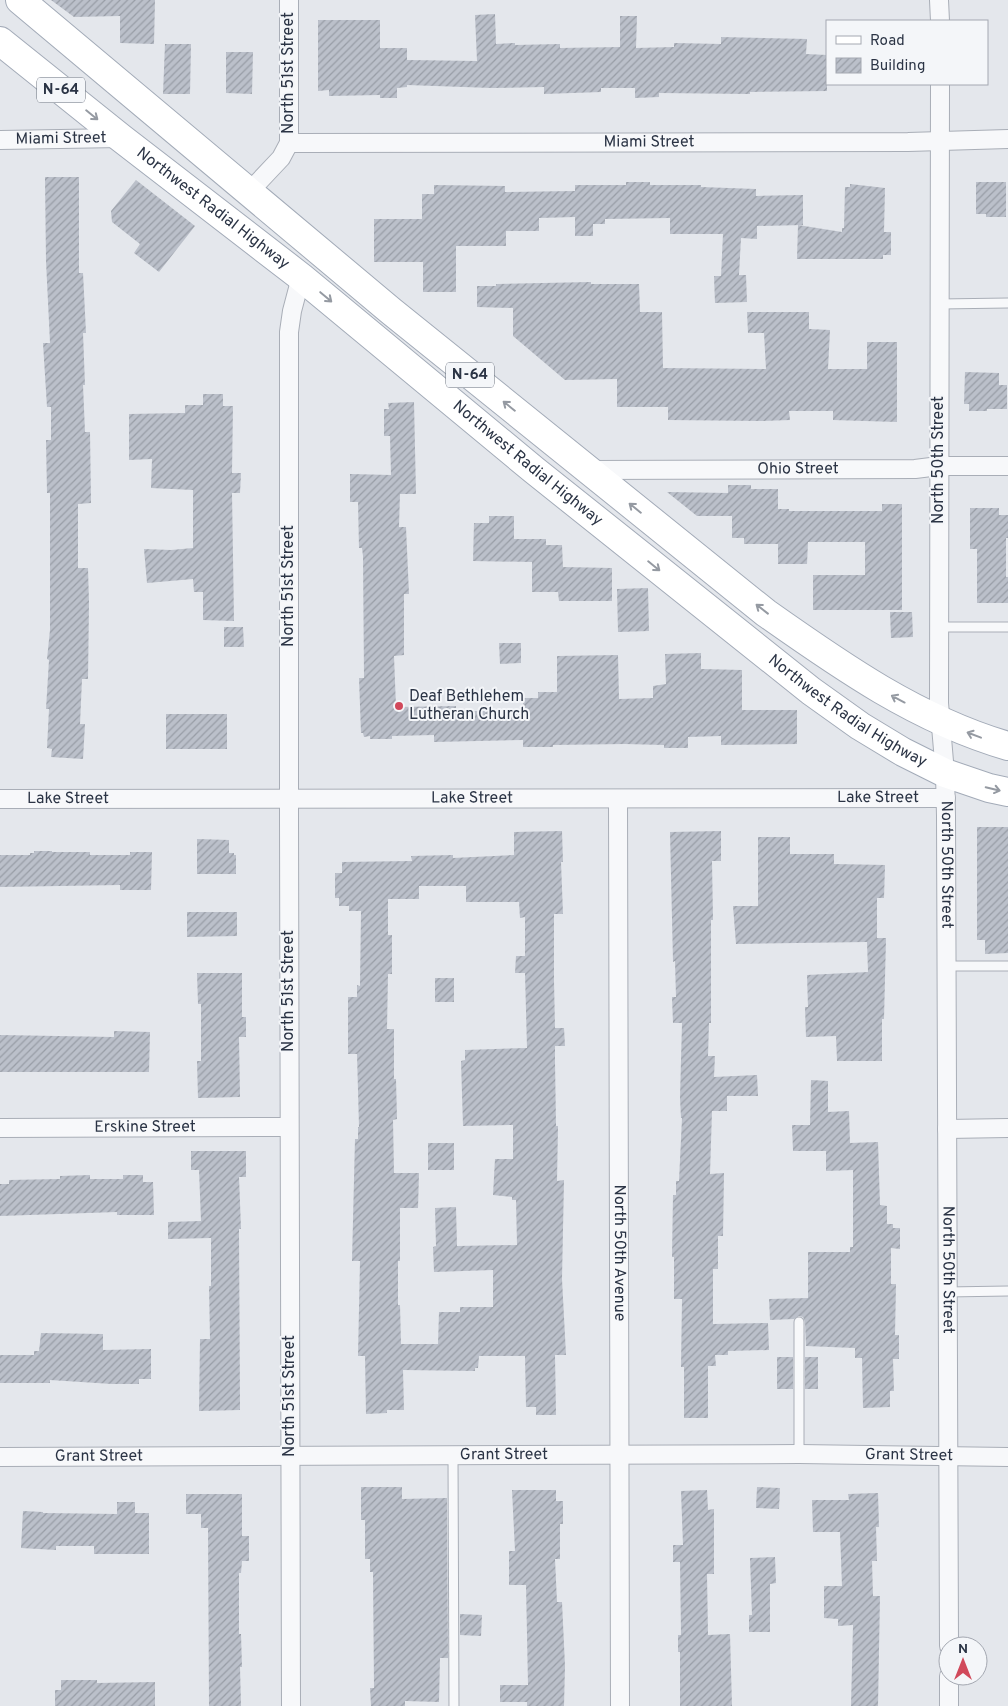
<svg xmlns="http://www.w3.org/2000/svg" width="1008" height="1706" font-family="Overpass,sans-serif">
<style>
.building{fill:url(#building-hatch);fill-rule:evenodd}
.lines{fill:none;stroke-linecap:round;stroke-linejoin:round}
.lane-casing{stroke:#a9aeb7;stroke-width:11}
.street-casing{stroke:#a9aeb7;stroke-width:20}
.primary-casing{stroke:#a3abb8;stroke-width:30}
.lane{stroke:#f7f8fa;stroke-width:9}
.street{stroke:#f7f8fa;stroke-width:18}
.primary{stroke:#fff;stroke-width:28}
.oneway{stroke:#959aa2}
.poi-dot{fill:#d1495b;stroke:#f4f6f9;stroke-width:2}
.labels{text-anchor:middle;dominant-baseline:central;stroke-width:4;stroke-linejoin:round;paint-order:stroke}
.shield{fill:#f4f6f9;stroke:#676e7b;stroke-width:1}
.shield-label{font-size:15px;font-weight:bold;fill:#2b3445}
.street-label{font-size:16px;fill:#2b3445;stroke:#f4f6f9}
.poi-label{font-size:16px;fill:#2b3445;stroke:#f4f6f9;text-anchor:start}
</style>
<defs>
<pattern id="building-hatch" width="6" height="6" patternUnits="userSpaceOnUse" patternTransform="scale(1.25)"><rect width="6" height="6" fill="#bbc0ca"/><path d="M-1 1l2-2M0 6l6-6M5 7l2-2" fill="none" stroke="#989da6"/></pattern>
</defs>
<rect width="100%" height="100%" fill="#e4e7ec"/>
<!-- building -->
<g class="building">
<path d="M51,0H155L154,44L120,43V16L74,17Z"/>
<path d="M495,14L496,44L515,43V45L560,44V48L620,47V16H637L636,48L674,47V43L721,44V37L807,39L806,54L827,55V91L750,92V94L659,93V97L635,98V88H601V92L544,94V87L492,88L407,85V87L397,88V98H380V95L329,96V90L318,91V20H380V48H407V60L477,61L475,15Z"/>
<path d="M165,44H191L190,94H163Z"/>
<path d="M226,52H253L252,94L226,93Z"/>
<path d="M45,177H79V273H83L86,333H83L85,385H83L85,432H90L91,503L78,504V568H88L89,603L88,679H82L80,724H85L83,759L51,757L52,749L47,748L49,709H46L49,660L47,659L50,630V493H47L46,440H51V407H47L43,343H50L46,261Z"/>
<path d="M136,180L195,226L159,272L134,253L140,244L112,222L111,211Z"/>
<path d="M626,182H650V185H701V187L756,189V196L803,195V225L757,226V239L741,238L739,275H746L747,302L715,303L714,276H721L723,234H670V218L605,219V224H593V236H575V217L539,218V231H506V246H456V292H423V262H374V219H422V194H434V185L505,186V192L575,191V185H626Z"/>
<path d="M976,182H1006V217H986V214H976Z"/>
<path d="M850,184L885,188L884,232H891V255H883V259H797L798,225L842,232V228H844L845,187H850Z"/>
<path d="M591,282V284H639L640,312H662L663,368L766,369L764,333H748L747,312H809V329L830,330L828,369H867V342H897V422L833,420V411H789L790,420L761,421L668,420V407H617V379L565,380L513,336V308L477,307V286H496V284Z"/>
<path d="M965,372L999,373V385H1007V409H987V411H969V404H964Z"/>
<path d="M203,394H223V406H233L232,473H241L240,493H232L234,621L203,620V592H194L193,579L147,583L144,549L171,550L193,548V490L151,488L152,459L129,460V414L185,413V405H203Z"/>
<path d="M414,402L416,494H400L399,527H406L409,594H404V655L394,656L396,707L456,706V711H523V698H538V692H557V656L618,655L619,699L653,698V686L666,684L665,654L701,653V669L742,670V710H797V744L721,745V736L688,737V748H664V745L625,744L553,745V747H523V740L434,742V735L392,736V739H370V736L364,737L363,733H361L359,678H364L363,556L362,548H359L358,502H350V474L391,475L390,436H384V409H389L388,403Z"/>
<path d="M728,485H751V489H778V509H789V511H882V504H902V610H813V575H865V542H808L807,564H778V544H744V538H732V516H697L667,492L728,493Z"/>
<path d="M970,508H999V515H1008V538H1006V577H1008V603H977V549H970Z"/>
<path d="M489,516H514V539H546V545H562L563,567L612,568V601H559L558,592H532V562L473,561L474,523H489Z"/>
<path d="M648,588L649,631L618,632L617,589Z"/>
<path d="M890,612H912L913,637L891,638Z"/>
<path d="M224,627H243L244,647H224Z"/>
<path d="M499,643H521V663L500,664Z"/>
<rect x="166" y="714" width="61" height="35"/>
<path d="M977,827H1008V953L985,954V940H977Z"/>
<path d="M562,831L563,862H561L563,914H554V981L555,1028H564L565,1046H555V1062L556,1126H558L557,1181L564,1180L562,1279L566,1355H555L556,1415H536V1407H526L525,1356H479L478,1368H475V1371L403,1370L404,1410H387V1413L366,1414L365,1356H358L360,1261H352L355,1139H358V1127H359L357,1054H348V997H357V985L360,986L361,911H349V906H339V898H335V873H342V862L412,861L411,856L453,855V858L514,855V832ZM419,886H466V902H519L520,918L525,917V956H516L515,973H525L527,1048L465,1050V1060L461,1061L463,1126L513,1125V1159H495L493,1195L512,1197V1200H516L517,1245L457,1246L456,1207L435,1208L436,1246L433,1247L434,1272L493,1270V1307H460V1312H439L438,1344H401L400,1305H398V1261H400V1208H418L419,1173H394L393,1120L397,1119L396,1079H394V1029H387L388,974H392V935H388V899H419Z"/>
<path d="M721,831V861H712L713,920H711V1023H709L708,1056H715L714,1077L757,1075L758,1096H727V1111H712L710,1174L724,1173L723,1236H718V1269H713V1324L768,1323L769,1350L728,1351V1355H715L716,1366H708V1418H684V1367H681L682,1299H674V1257H672L673,1195H676V1181H679L682,1118H681L680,1098L682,1023H673L672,997H676L675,961L673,962L670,832Z"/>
<path d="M758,837H790V854H834V864L885,865L884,898H877V938H886L884,1019H882V1061H837L836,1036L806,1037L805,1007H808L807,975L868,972L867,942L736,944L733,906H758Z"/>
<path d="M197,839L229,840V853H234V855H236V874H197Z"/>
<path d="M34,851H52V852H90V855H130V852H152L151,890H120V885L0,887V855H30V853H34Z"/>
<path d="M187,912H237V936L187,937Z"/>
<path d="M197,973H242V1017H246V1037H239L240,1097L198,1098L197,1061H201V1004H198Z"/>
<rect x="435" y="978" width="19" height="24"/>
<path d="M114,1031L150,1032L149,1072H0V1035L114,1037Z"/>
<path d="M811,1080L828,1081V1112L849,1111L850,1143L878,1142L880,1205L887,1206V1224H893V1228H900V1249L891,1248V1284H896L895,1335H899V1359H893L894,1391H890V1407L863,1408L862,1358H855V1348L806,1346L805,1322L803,1317L799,1316L794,1319L770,1320L769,1299L808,1298V1252H850V1247H853V1170L826,1171V1151H793L792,1125H810Z"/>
<rect x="428" y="1143" width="26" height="27"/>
<path d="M191,1151H246V1177H239L241,1229H239L240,1410L199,1411L200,1339H210L209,1286H211V1238L168,1239V1222L201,1221L199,1170H191Z"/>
<path d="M90,1175V1179H123V1175H143V1182H153L154,1215H117V1212L0,1216V1184H9V1180L60,1179V1176Z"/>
<path d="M41,1333L103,1334V1350L151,1349V1379H139V1384H112L50,1380V1383H0V1355H34V1351H39Z"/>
<rect x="777" y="1357" width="16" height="32"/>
<rect x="805" y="1357" width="13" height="32"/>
<path d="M361,1487H402V1499L447,1498L448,1658H440L439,1702L405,1701V1706H371L370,1688H374L373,1572H370V1559H365V1520H361Z"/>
<path d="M757,1487L780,1488L779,1509L756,1508Z"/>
<path d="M512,1490H556V1501H563V1524H560V1559H555L557,1602H562L565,1666L564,1706H527V1702H500V1685H528L526,1585H509V1551H515Z"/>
<path d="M707,1490L708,1510L714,1509V1574H707L708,1635L730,1634L732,1706H680V1652H678V1635H681L680,1562H673V1545H683L681,1491Z"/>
<path d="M878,1493L879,1527H876L877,1561H872L873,1596H880L878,1706H851L853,1625L838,1626V1619L824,1618V1586H842L840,1532H813L812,1500H849L848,1494Z"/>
<path d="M186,1494H242V1536H249V1561H242L241,1573H239V1634H241L242,1667H240L241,1706H209L208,1528H201V1514H186Z"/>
<path d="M117,1502H135V1513H149V1554H94V1546H56V1550L21,1548L23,1511L43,1512V1513L117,1514Z"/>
<path d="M775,1557L776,1583L770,1584V1632H749V1615H752L750,1558Z"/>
<path d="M460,1614L482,1615L481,1636L460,1635Z"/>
<path d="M61,1680H97V1683L155,1682V1706H55V1690H61Z"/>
</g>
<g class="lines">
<defs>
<g id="lane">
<path d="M940,304L1008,303"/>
<path d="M939,627H1008"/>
<path d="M946,966H1008"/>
<path d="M947,1292L1008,1291"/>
<path d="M799,1322V1454"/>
<path d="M453,1456L454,1706"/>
</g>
<g id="street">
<path d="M939,0L940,21"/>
<path id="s1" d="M940,84L939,703L945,773L946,816L949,1646"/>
<path id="s2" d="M0,140L121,138"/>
<path id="s3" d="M289,143L908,142L1008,139"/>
<path d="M249,192L281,158L289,143V0"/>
<path id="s4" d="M589,470L915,469L939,466H1008"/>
<path id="s5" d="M0,799L946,798"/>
<path id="s6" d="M618,799L620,1706"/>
<path id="s7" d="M0,1128L289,1127"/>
<path d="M947,1129L1008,1128"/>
<path id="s8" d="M0,1457L799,1454L1008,1457"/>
<path d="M949,1676V1706"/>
<path d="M291,1706L289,820V332L292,311L301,277"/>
</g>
<g id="primary">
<path d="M20,0L391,311L766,613C841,666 918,720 1008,746"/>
<path id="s9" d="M0,41L121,138L301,277L534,470L811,691L860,726L903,752L945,773L989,788L1008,792"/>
</g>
</defs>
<!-- lane casing -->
<use href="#lane" class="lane-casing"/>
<!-- street casing -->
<use href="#street" class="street-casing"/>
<!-- primary casing -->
<use href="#primary" class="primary-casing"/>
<!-- lane -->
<use href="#lane" class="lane"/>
<!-- street -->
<use href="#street" class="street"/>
<!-- primary -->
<use href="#primary" class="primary"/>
</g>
<!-- one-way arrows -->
<defs><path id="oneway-shaft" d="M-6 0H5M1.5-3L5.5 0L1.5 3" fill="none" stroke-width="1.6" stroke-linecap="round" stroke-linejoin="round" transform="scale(1.25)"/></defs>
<g class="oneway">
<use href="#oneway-shaft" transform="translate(92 115) rotate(39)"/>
<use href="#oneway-shaft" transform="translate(326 297) rotate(40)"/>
<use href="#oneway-shaft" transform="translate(509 406) rotate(-141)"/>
<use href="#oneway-shaft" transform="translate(635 508) rotate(-141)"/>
<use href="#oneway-shaft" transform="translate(654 566) rotate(39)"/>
<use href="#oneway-shaft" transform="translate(762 609) rotate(-142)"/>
<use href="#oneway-shaft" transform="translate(898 699) rotate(-152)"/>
<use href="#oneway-shaft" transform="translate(974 735) rotate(-159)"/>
<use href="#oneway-shaft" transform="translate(993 789) rotate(13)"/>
</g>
<!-- markers -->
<circle class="poi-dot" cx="399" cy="706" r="5"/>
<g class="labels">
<!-- shield labels -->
<g class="shield">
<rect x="37" y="77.5" width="48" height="25" rx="4"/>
<rect x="446" y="362.5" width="48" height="25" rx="4"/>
</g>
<g class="shield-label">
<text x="61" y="90">N-64</text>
<text x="470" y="375">N-64</text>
</g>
<!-- street labels -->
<g class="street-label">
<text transform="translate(289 73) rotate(-90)">North 51st Street</text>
<text stroke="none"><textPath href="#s2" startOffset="61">Miami Street</textPath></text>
<text stroke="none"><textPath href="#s3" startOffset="360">Miami Street</textPath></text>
<text stroke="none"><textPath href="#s9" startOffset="271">Northwest Radial Highway</textPath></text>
<text transform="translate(939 460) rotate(-90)">North 50th Street</text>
<text stroke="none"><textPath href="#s9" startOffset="676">Northwest Radial Highway</textPath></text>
<text stroke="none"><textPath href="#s4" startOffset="209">Ohio Street</textPath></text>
<text transform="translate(289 586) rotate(-90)">North 51st Street</text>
<text stroke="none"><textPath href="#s9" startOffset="1081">Northwest Radial Highway</textPath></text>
<text stroke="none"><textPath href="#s5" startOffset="68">Lake Street</textPath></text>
<text stroke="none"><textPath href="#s5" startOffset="472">Lake Street</textPath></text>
<text stroke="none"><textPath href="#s5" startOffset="878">Lake Street</textPath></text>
<text stroke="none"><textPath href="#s1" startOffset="781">North 50th Street</textPath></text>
<text transform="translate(289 991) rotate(-90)">North 51st Street</text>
<text stroke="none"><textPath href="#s7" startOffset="145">Erskine Street</textPath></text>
<text stroke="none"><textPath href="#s6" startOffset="454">North 50th Avenue</textPath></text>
<text stroke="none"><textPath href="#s1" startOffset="1186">North 50th Street</textPath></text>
<text transform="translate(290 1396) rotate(-90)">North 51st Street</text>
<text stroke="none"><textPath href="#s8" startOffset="504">Grant Street</textPath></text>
<text stroke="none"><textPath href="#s8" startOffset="909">Grant Street</textPath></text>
<text stroke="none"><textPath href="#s8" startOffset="99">Grant Street</textPath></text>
</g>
<!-- poi labels -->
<g class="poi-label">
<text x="409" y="697">Deaf Bethlehem<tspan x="409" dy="18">Lutheran Church</tspan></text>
</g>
</g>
<!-- legend -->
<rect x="826" y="20" width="162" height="65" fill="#f4f6f9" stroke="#a4a8b1"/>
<rect x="836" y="36" width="25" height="8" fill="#ffffff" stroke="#a4a8b1"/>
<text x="870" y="45" font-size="15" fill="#2b3445">Road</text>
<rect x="836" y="58" width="25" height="15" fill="url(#building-hatch)" stroke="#a4a8b1"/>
<text x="870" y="70" font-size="15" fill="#2b3445">Building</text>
<!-- north arrow -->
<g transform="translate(963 1661)"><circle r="24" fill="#f4f6f9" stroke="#a4a8b1"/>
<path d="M0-4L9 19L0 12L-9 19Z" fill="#d1495b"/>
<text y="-8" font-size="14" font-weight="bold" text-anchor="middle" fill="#2b3445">N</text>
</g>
</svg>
